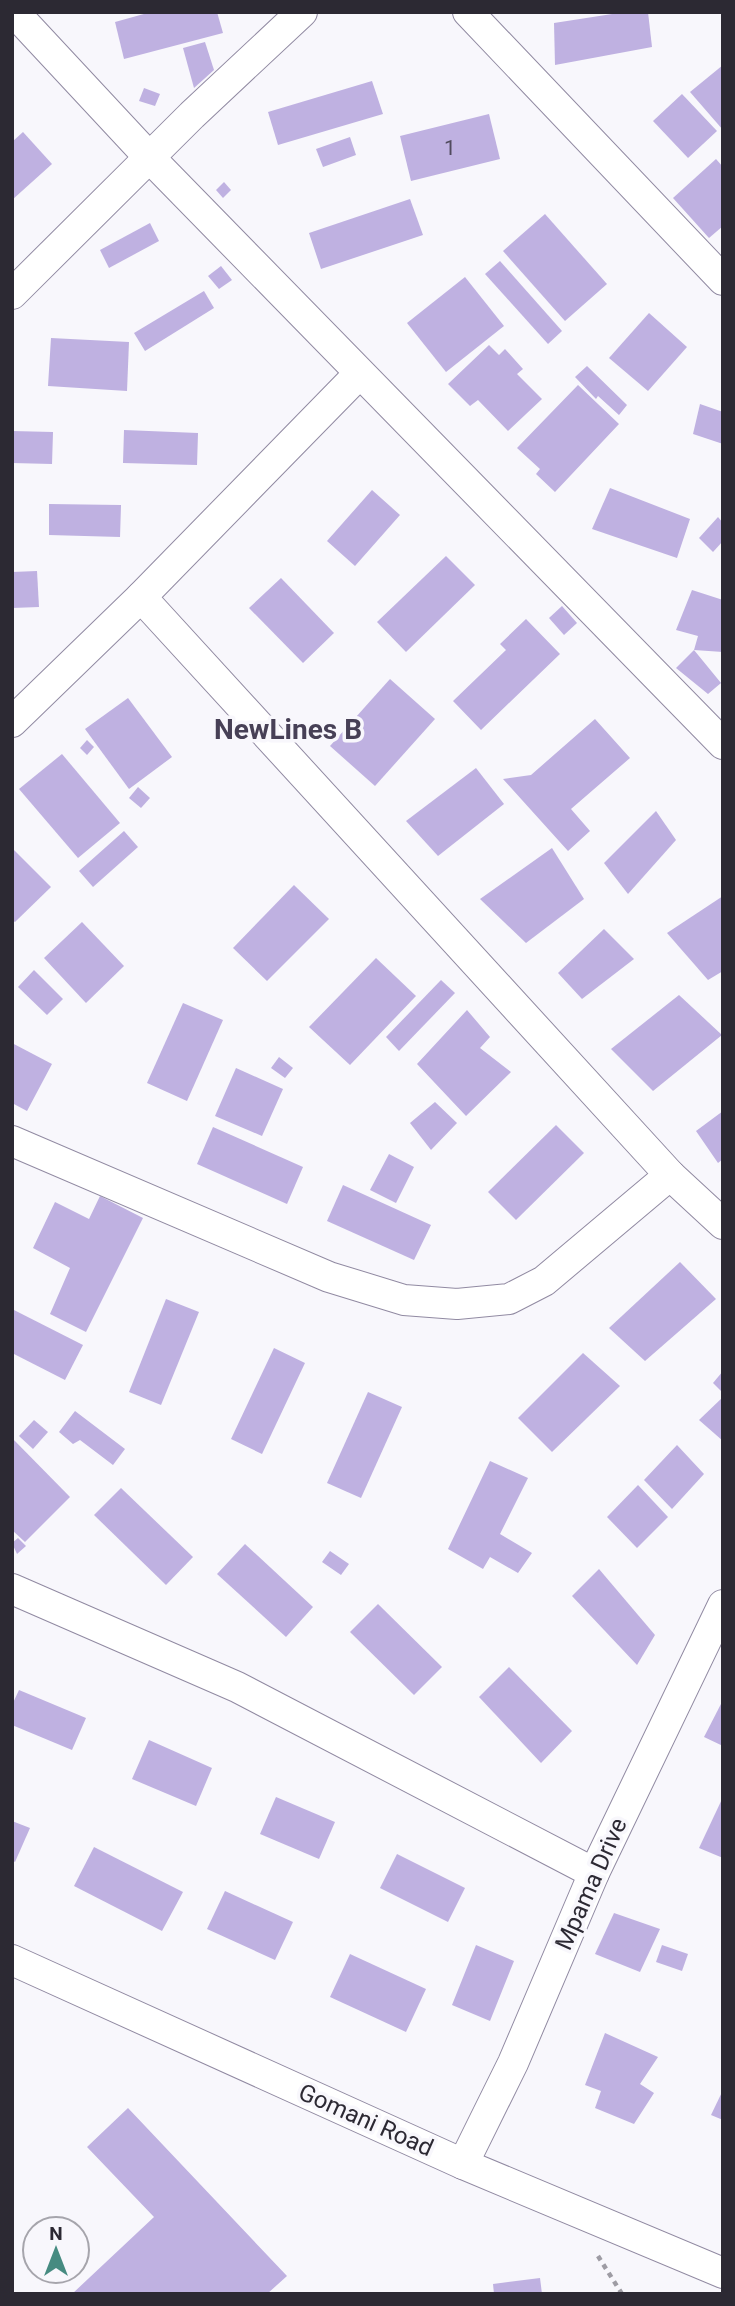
<svg xmlns="http://www.w3.org/2000/svg" width="735" height="2306" font-family="Roboto,sans-serif">
<style>
.building{fill:#bfb1e1}
.lines{fill:none;stroke-linecap:round;stroke-linejoin:round}
.street-casing{stroke:#918aa2;stroke-width:32}
.path{stroke:#9e9ca4;stroke-width:4.5;stroke-dasharray:5 5;stroke-linecap:butt}
.street{stroke:#fff;stroke-width:30}
.labels{text-anchor:middle;dominant-baseline:central;stroke-width:7;stroke-linejoin:round;paint-order:stroke}
.number-label{font-size:21px;fill:#514b5e}
.street-label{font-size:24px;fill:#2c2933;stroke:#f8f7fc}
.quarter-label{font-size:28px;font-weight:bold;fill:#474056;stroke:#f8f7fc}
</style>
<rect width="100%" height="100%" fill="#f8f7fc"/>
<!-- building -->
<g class="building">
<path d="M151,12H217L223,33L124,59L115,22Z"/>
<path d="M625,12H648L652,47L555,65L554,23Z"/>
<path d="M205,42L214,70L194,88L183,48Z"/>
<path d="M723,65V130L690,92Z"/>
<path d="M372,81L383,114L278,145L268,112Z"/>
<path d="M144,88L160,94L155,106L139,101Z"/>
<path d="M682,94L717,131L688,158L653,121Z"/>
<path d="M489,114L500,159L411,181L400,136Z"/>
<path d="M23,132L52,164L12,200V142Z"/>
<path d="M350,137L356,155L323,167L316,149Z"/>
<path d="M716,159L723,167V226L709,238L673,198Z"/>
<path d="M224,182L231,190L223,198L216,190Z"/>
<path d="M410,199L423,235L321,269L309,233Z"/>
<path d="M545,214L607,284L565,321L503,251Z"/>
<path d="M150,223L159,241L109,268L100,250Z"/>
<path d="M500,261L562,331L548,344L485,274Z"/>
<path d="M221,266L232,280L219,289L208,276Z"/>
<path d="M465,277L504,326L446,372L407,323Z"/>
<path d="M204,291L214,308L145,351L134,333Z"/>
<path d="M649,313L687,347L648,391L609,358Z"/>
<path d="M51,338L129,342L127,391L48,386Z"/>
<path d="M489,345L499,355L505,349L523,369L517,374L542,399L508,431L478,400L470,406L448,384Z"/>
<path d="M587,366L627,405L619,415L598,396L596,399L575,377Z"/>
<path d="M578,385L619,424L555,492L536,474L540,469L517,448Z"/>
<path d="M700,404L723,412V444L693,434Z"/>
<path d="M124,430L198,433L197,465L123,463Z"/>
<path d="M12,431L53,432L52,464L12,463Z"/>
<path d="M610,488L690,519L677,558L592,529Z"/>
<path d="M372,490L400,515L355,566L327,541Z"/>
<path d="M49,504L121,505L120,537L49,535Z"/>
<path d="M718,517L723,523V541L713,552L699,538Z"/>
<path d="M446,556L475,585L406,652L377,622Z"/>
<path d="M37,571L39,607L12,608V572Z"/>
<path d="M281,578L334,633L303,663L249,608Z"/>
<path d="M692,590L723,600V652L694,650L721,683L708,694L676,668L694,650L698,636L676,630Z"/>
<path d="M562,606L577,623L564,635L549,618Z"/>
<path d="M526,619L560,654L481,730L453,701L506,650L500,644Z"/>
<path d="M390,679L435,719L375,786L330,746Z"/>
<path d="M128,698L172,757L129,789L85,729Z"/>
<path d="M595,719L630,758L571,809L590,831L568,851L503,779L531,775Z"/>
<path d="M87,740L94,747L87,755L80,748Z"/>
<path d="M62,754L120,823L78,858L19,789Z"/>
<path d="M476,768L504,804L438,856L406,821Z"/>
<path d="M138,787L150,798L141,808L129,798Z"/>
<path d="M656,811L676,840L628,894L604,863Z"/>
<path d="M124,831L138,847L93,887L79,871Z"/>
<path d="M12,848L51,887L15,922L12,920Z"/>
<path d="M552,848L584,899L526,943L480,899Z"/>
<path d="M294,885L329,919L267,981L233,948Z"/>
<path d="M723,896V971L708,980L667,933Z"/>
<path d="M82,922L124,966L86,1003L44,958Z"/>
<path d="M604,929L634,959L582,999L558,973Z"/>
<path d="M376,958L416,996L350,1065L309,1027Z"/>
<path d="M34,970L63,999L47,1015L18,987Z"/>
<path d="M441,980L455,993L399,1051L386,1037Z"/>
<path d="M679,995L722,1035L653,1091L611,1049Z"/>
<path d="M183,1003L223,1020L187,1101L147,1083Z"/>
<path d="M467,1010L490,1037L480,1048L511,1072L466,1116L417,1064Z"/>
<path d="M12,1043L52,1064L27,1111L12,1103Z"/>
<path d="M279,1057L293,1068L285,1078L271,1068Z"/>
<path d="M236,1068L283,1089L262,1136L215,1116Z"/>
<path d="M435,1102L457,1123L431,1150L410,1123Z"/>
<path d="M723,1111V1159L718,1163L696,1131Z"/>
<path d="M556,1125L584,1153L516,1220L488,1192Z"/>
<path d="M213,1127L303,1167L287,1204L197,1164Z"/>
<path d="M389,1154L414,1167L396,1203L370,1190Z"/>
<path d="M343,1185L431,1225L414,1260L327,1221Z"/>
<path d="M100,1196L143,1218L86,1332L50,1314L70,1268L33,1248L55,1202L89,1219Z"/>
<path d="M680,1262L716,1299L645,1361L609,1328Z"/>
<path d="M166,1299L199,1312L161,1405L129,1392Z"/>
<path d="M12,1309L83,1345L65,1380L12,1353Z"/>
<path d="M274,1348L305,1363L262,1454L231,1439Z"/>
<path d="M583,1353L620,1386L552,1452L518,1418Z"/>
<path d="M723,1371V1393L713,1383Z"/>
<path d="M368,1392L402,1407L361,1498L327,1483Z"/>
<path d="M723,1397V1441L699,1420Z"/>
<path d="M75,1411L125,1449L113,1465L80,1440L73,1444L59,1432Z"/>
<path d="M34,1420L48,1432L33,1449L19,1436Z"/>
<path d="M12,1438L70,1497L25,1542L12,1530Z"/>
<path d="M677,1445L704,1474L672,1509L644,1480Z"/>
<path d="M490,1461L528,1478L500,1534L532,1553L518,1573L490,1557L483,1569L448,1549Z"/>
<path d="M638,1485L668,1517L637,1548L607,1517Z"/>
<path d="M121,1488L193,1557L166,1585L94,1515Z"/>
<path d="M18,1538L26,1546L17,1554L12,1543Z"/>
<path d="M245,1544L313,1607L286,1637L217,1574Z"/>
<path d="M330,1551L349,1564L341,1575L322,1562Z"/>
<path d="M599,1569L655,1635L637,1665L572,1596Z"/>
<path d="M378,1604L442,1667L414,1695L350,1632Z"/>
<path d="M509,1667L572,1731L541,1763L479,1697Z"/>
<path d="M19,1690L86,1718L72,1750L12,1725V1705Z"/>
<path d="M723,1700V1746L704,1737Z"/>
<path d="M149,1740L212,1768L196,1806L132,1779Z"/>
<path d="M276,1797L335,1822L319,1859L260,1834Z"/>
<path d="M723,1797V1858L699,1848Z"/>
<path d="M12,1821L30,1828L15,1862L12,1860Z"/>
<path d="M94,1847L183,1892L162,1931L74,1886Z"/>
<path d="M397,1854L465,1888L448,1922L380,1888Z"/>
<path d="M225,1891L293,1922L275,1960L207,1929Z"/>
<path d="M614,1913L660,1929L640,1972L595,1954Z"/>
<path d="M476,1945L514,1961L490,2021L452,2005Z"/>
<path d="M662,1945L688,1954L682,1971L656,1962Z"/>
<path d="M350,1954L426,1989L406,2032L330,1997Z"/>
<path d="M605,2033L658,2057L640,2084L654,2093L634,2124L595,2108L601,2091L585,2085Z"/>
<path d="M723,2090V2120L711,2115Z"/>
<path d="M128,2108L287,2276L267,2294H72L154,2217L87,2147Z"/>
<path d="M540,2278L542,2294H494L493,2284Z"/>
</g>
<g class="lines">
<defs>
<g id="street">
<path d="M14,12L149,157L723,744"/>
<path d="M468,12L723,280"/>
<path d="M12,294L192,115L302,12"/>
<path d="M141,597L670,1175L723,1224"/>
<path d="M12,722L141,597L359,374"/>
<path d="M12,1141L329,1277L404,1300L457,1304L509,1299L544,1281L670,1175"/>
<path d="M12,1589L237,1687L594,1873"/>
<path d="M12,1960L463,2164L723,2273"/>
<path d="M463,2164L513,2063L594,1873L723,1605"/>
</g>
</defs>
<!-- street casing -->
<use href="#street" class="street-casing"/>
<!-- path -->
<path class="path" d="M598,2256L622,2294"/>
<!-- street -->
<use href="#street" class="street"/>
</g>
<g class="labels">
<!-- number labels -->
<g class="number-label">
<text x="450" y="148">1</text>
</g>
<!-- street labels -->
<g class="street-label">
<text transform="translate(591 1884) rotate(-66)">Mpama Drive</text>
<text transform="translate(366 2120) rotate(24)">Gomani Road</text>
</g>
<!-- quarter labels -->
<g class="quarter-label">
<text x="288" y="729">NewLines B</text>
</g>
</g>
<!-- border -->
<rect width="735" height="2306" fill="none" stroke="#2c2933" stroke-width="28"/>
<!-- north arrow -->
<g transform="translate(56 2250)"><circle r="33" fill="#f8f7fc" stroke="#a6a5ac" stroke-width="2"/>
<path d="M0-5L12 26L0 18L-12 26Z" fill="#468b81"/>
<text y="-10" font-size="19" font-weight="bold" text-anchor="middle" fill="#2c2933">N</text>
</g>
</svg>
